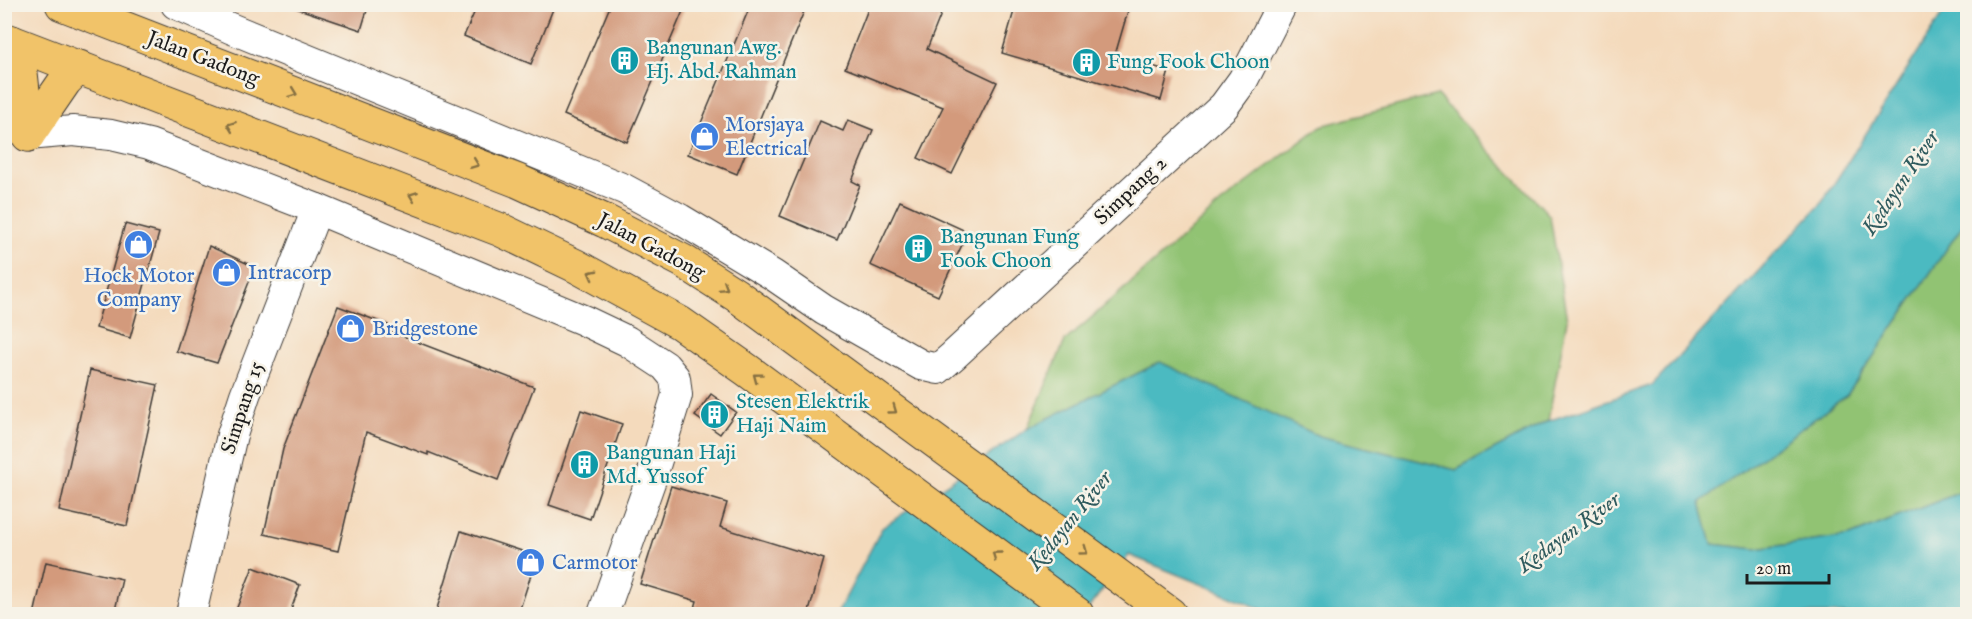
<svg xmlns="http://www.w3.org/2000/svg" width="1972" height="619" font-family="'IM FELL English',serif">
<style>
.green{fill:#91c373;stroke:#567048;stroke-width:1.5}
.water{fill:#4bbac1;stroke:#346b6e;stroke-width:1.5}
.building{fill:#d39a7c}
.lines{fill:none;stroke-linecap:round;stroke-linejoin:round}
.minor-casing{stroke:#3c3834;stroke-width:32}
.primary-casing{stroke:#3c3834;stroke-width:35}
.minor{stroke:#fff;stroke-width:30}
.primary{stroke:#f1c369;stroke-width:33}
.oneway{stroke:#867042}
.labels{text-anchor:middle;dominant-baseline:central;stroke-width:5;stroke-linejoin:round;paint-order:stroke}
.culture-label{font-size:21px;fill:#0d838f;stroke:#f7f3e8;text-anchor:start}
.street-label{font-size:21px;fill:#1c1c1c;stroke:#f7f3e8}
.shop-label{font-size:21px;fill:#366cbe;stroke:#f7f3e8;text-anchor:start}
.water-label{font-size:22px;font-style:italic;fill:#2f5b5e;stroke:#f7f3e8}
</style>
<rect width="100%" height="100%" fill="#f7f3e8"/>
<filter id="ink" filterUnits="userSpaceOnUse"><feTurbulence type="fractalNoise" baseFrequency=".0167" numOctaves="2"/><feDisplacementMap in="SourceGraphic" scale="12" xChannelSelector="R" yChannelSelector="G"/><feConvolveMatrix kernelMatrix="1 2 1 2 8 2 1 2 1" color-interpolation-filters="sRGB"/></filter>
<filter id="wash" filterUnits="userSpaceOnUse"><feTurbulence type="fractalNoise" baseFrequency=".008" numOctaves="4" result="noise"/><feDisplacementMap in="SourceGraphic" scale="24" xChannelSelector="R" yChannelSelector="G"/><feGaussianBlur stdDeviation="1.35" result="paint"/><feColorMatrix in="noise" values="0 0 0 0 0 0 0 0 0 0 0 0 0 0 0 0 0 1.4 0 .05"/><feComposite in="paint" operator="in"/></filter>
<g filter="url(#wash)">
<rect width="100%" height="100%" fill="#f4dabc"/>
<!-- green -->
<g class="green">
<path d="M1437,95L1550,216L1567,320L1548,421L1456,470L1319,436L1160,362L1027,429L1065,341L1221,203L1321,126Z"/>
<path d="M1967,219V487L1961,492L1850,536L1756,549L1711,544L1701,502L1847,395Z"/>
</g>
<!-- water -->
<path class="water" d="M1948,5H1967V219L1847,395L1701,502L1712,544L1756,549L1850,536L1961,492L1967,487V614H1272L1226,594L1129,555L1084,614H837L882,528L1027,429L1160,362L1319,436L1456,470L1548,421L1652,385L1821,204Z"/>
<g id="blocks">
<!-- building -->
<g class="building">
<path d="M297,4H369L361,30L296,8Z"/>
<path d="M478,4H555L531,64L464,36Z"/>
<path d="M611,4H686L627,142L564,115Z"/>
<path d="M751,4H807L737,174L688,154Z"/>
<path d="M870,4H945L927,49L997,82L952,174L918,158L943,107L845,68Z"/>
<path d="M1016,4H1130L1115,55L1169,71L1161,100L1002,53Z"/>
<path d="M848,120L873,130L852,181L860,185L837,240L780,216L820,121L843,131Z"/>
<path d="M900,201L968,232L938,296L870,265Z"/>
<path d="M125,224L159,233L130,338L96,328Z"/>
<path d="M209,246L255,267L217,363L176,351Z"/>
<path d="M338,306L388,325L386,330L534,387L498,480L428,452V455L366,432L338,551L264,534L283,449Z"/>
<path d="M90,370L158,385L127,526L59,511Z"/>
<path d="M711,394L736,412L720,434L695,416Z"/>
<path d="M581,410L622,424L590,519L549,505Z"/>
<path d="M671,486L727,503L720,527L824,559L808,615H693L697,601L640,584Z"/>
<path d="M461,531L537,556L518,615H435Z"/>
<path d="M46,562L122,579L114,615H34Z"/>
<path d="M253,567L300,585L289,615H234Z"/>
</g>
</g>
</g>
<g filter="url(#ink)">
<use href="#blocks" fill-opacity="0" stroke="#3c3834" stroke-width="1.5"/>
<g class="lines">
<defs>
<g id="minor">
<path d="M176,4L230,28L624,189L680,219L773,275L824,310L921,365L938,369L953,356L1224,106L1243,80L1282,4"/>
<path d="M4,116L28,135L73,131L111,135L149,144L317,209L583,320L627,341L665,366L675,378L677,395L650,482L603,614"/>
<path d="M191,614L232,435L245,395L317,209"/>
</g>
<g id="primary">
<path d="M62,4L518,181L605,221L683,261L736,295L1170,614"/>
<path d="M4,39L501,230L576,266L680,323L747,370L1077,614"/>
<path d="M12,42L20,64L28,135"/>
<path d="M28,135L65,81L79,67"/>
</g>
</defs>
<!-- minor casing -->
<use href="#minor" class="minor-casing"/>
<!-- primary casing -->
<use href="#primary" class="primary-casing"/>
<!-- minor -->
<use href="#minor" class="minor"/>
<!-- primary -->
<use href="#primary" class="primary"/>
</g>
<!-- one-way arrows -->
<defs><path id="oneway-chevron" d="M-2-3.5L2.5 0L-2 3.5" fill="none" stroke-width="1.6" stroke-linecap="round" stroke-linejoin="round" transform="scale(1.5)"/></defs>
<g class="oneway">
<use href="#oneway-chevron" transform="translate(293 93) rotate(21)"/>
<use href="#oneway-chevron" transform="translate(231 126) rotate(-159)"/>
<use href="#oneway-chevron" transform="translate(475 164) rotate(21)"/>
<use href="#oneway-chevron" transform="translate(413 196) rotate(-159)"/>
<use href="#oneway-chevron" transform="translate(592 274) rotate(-152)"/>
<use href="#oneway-chevron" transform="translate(724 287) rotate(32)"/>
<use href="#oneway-chevron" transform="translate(757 377) rotate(-143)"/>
<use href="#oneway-chevron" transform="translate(893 410) rotate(36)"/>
<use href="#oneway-chevron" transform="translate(1084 551) rotate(36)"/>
<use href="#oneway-chevron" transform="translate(996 555) rotate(-144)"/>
</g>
</g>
<!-- icons -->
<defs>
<symbol id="building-disc" viewBox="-11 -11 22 22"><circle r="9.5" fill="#0f9aa8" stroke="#f7f3e8"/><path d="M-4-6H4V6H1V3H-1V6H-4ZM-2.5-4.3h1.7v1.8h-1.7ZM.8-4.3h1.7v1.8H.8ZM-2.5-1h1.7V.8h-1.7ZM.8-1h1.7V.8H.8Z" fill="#fff"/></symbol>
<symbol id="shop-disc" viewBox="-11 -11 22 22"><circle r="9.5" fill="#3f7fe0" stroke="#f7f3e8"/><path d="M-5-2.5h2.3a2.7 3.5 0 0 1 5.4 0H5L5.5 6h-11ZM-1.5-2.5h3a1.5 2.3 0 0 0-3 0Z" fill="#fff"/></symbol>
</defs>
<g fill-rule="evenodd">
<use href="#building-disc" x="608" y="44" width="33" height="33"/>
<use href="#building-disc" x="1070" y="46" width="33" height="33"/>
<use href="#shop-disc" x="688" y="120" width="33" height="33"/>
<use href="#shop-disc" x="122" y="228" width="33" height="33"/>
<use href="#building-disc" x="902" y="232" width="33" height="33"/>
<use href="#shop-disc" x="210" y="256" width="33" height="33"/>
<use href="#shop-disc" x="334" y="312" width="33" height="33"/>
<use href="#building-disc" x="698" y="398" width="33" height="33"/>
<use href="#building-disc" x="568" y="448" width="33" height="33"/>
<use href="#shop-disc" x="514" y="546" width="33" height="33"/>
</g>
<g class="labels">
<!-- culture labels -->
<g class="culture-label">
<text x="646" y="48">Bangunan Awg.<tspan x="646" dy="24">Hj. Abd. Rahman</tspan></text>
<text x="1107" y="62">Fung Fook Choon</text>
<text x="940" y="237">Bangunan Fung<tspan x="940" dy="24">Fook Choon</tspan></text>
<text x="736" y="402">Stesen Elektrik<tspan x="736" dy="24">Haji Naim</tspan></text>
<text x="606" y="453">Bangunan Haji<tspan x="606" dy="24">Md. Yussof</tspan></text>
</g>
<!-- street labels -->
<g class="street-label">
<text transform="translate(203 59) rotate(21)">Jalan Gadong</text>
<text transform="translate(1131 191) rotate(-43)">Simpang 2</text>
<text transform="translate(651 247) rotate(28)">Jalan Gadong</text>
<text transform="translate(243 408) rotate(-72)">Simpang 15</text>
</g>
<!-- shop labels -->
<g class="shop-label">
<text x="725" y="125">Morsjaya<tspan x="725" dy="24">Electrical</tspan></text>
<text x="248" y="273">Intracorp</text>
<text x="139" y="276" text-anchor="middle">Hock Motor<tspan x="139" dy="24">Company</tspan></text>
<text x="372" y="329">Bridgestone</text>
<text x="552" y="563">Carmotor</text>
</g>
<!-- water labels -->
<g class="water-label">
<text transform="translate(1901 183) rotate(-56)">Kedayan River</text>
<text transform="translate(1070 521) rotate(-51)">Kedayan River</text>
<text transform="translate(1569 533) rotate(-36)">Kedayan River</text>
</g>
</g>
<!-- margin -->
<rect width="1972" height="619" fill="none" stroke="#f7f3e8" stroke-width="24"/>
<!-- scale -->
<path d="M1747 574v9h82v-9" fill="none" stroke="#1c1c1c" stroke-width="3"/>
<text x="1756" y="574" font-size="18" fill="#1c1c1c" stroke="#f7f3e8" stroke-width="4.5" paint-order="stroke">20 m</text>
</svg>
